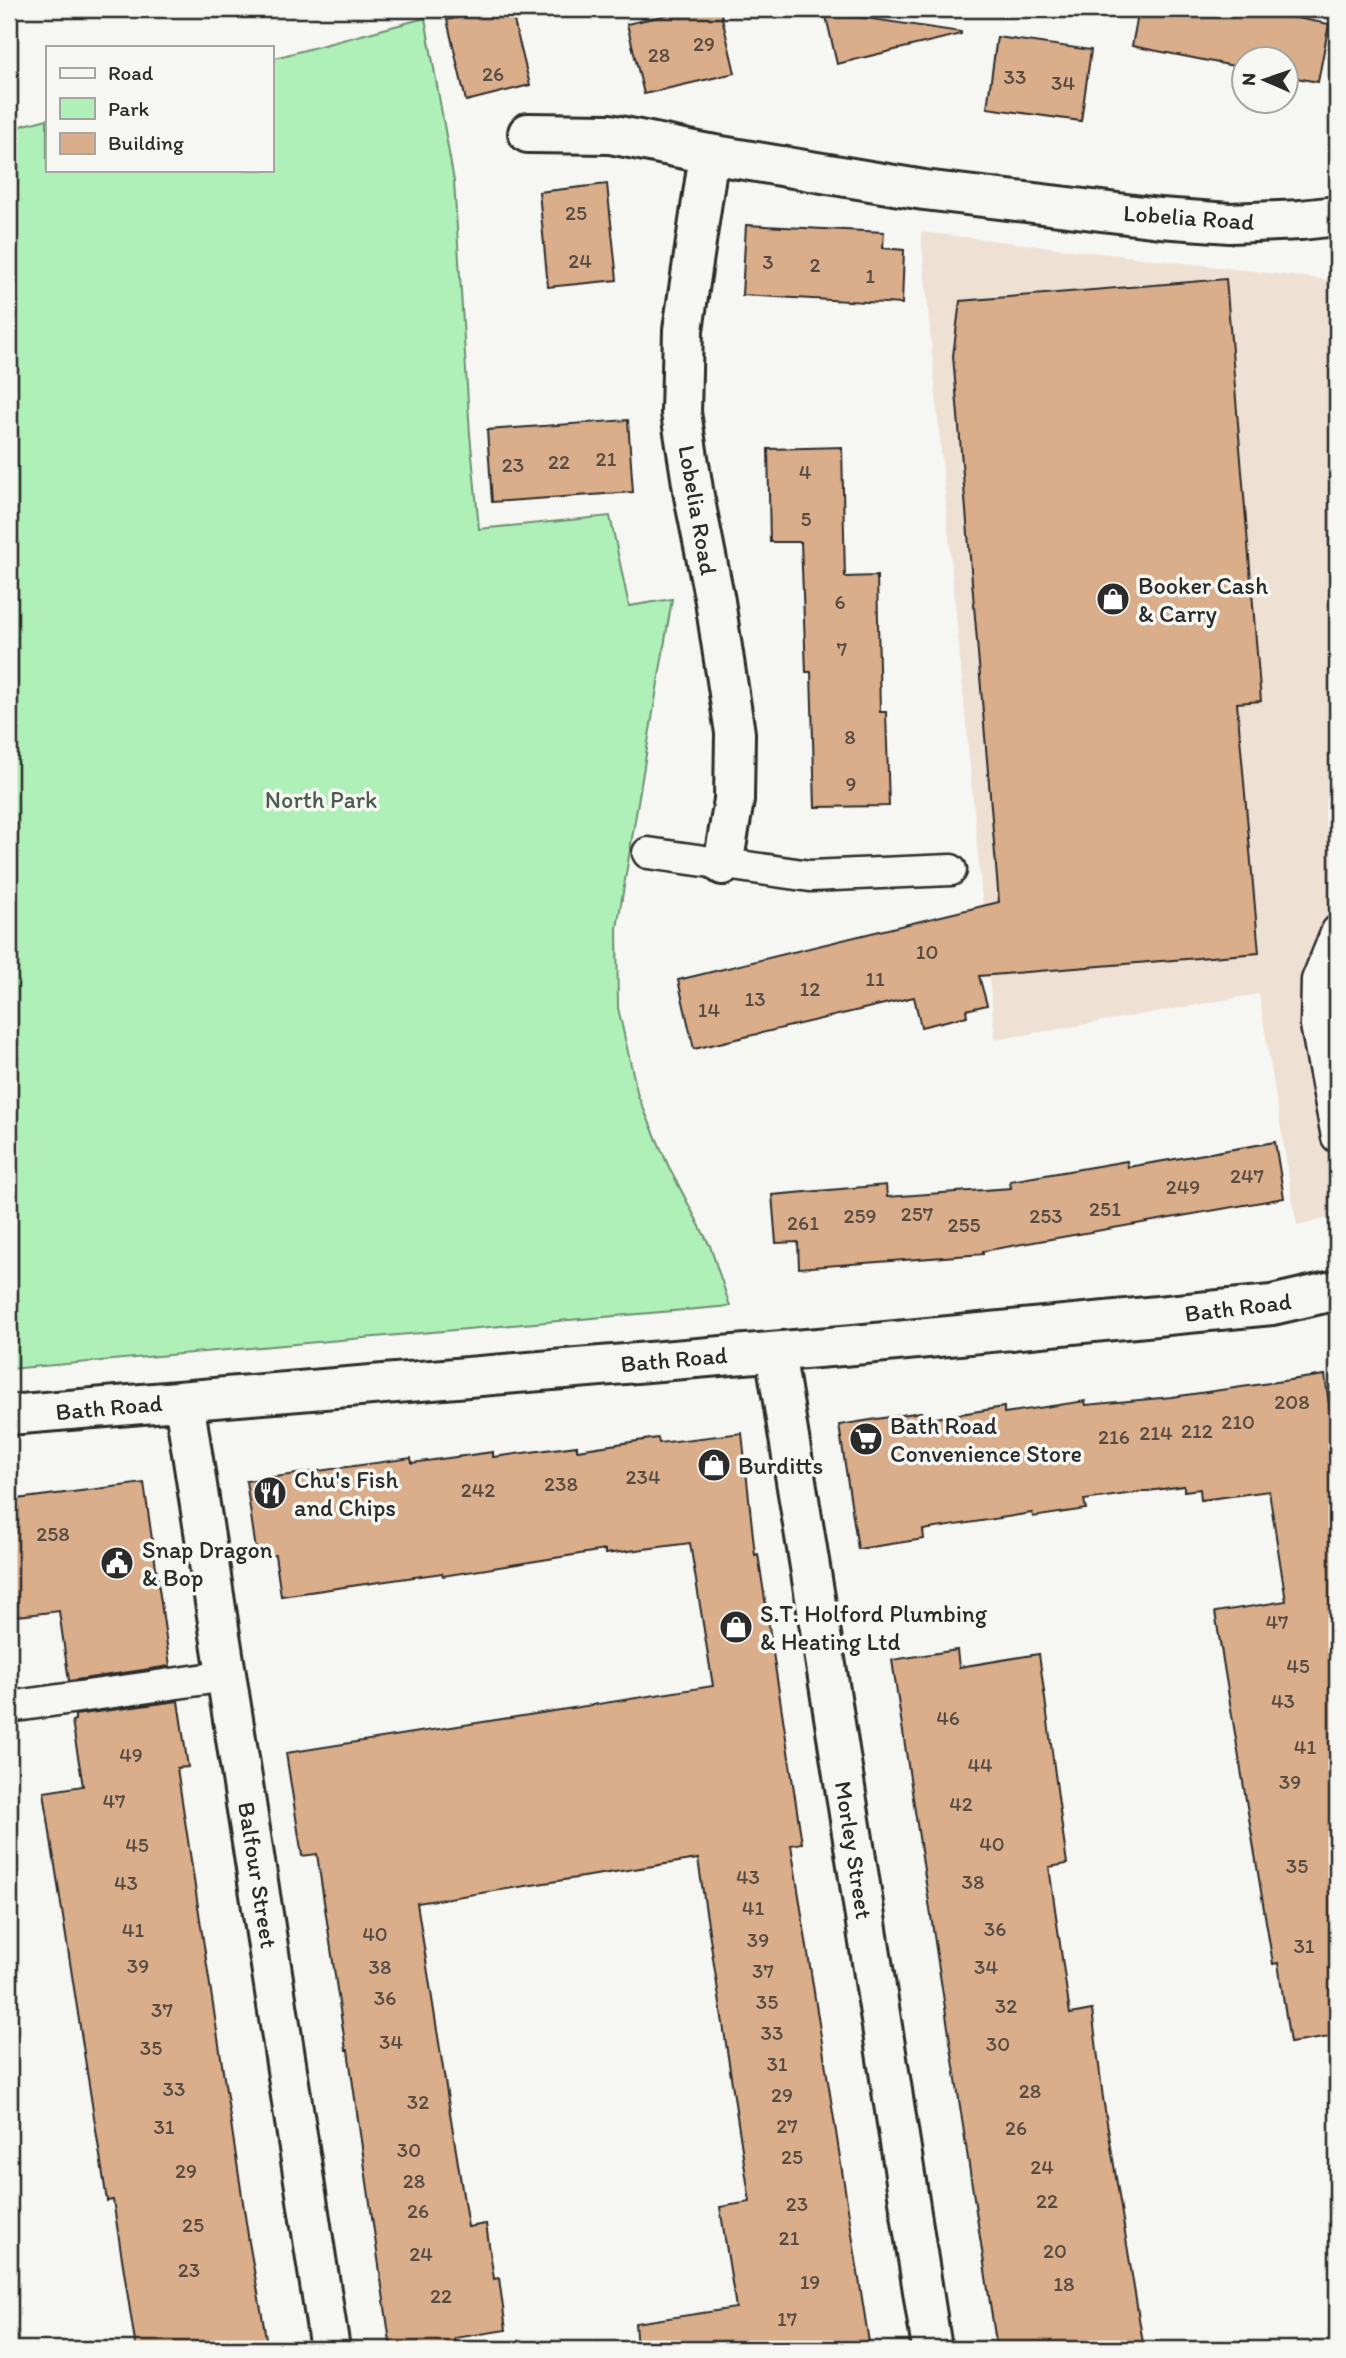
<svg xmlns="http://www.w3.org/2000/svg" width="1346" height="2358" font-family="Itim,sans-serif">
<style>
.built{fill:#eee0d3}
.green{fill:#aff0b8;stroke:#6d8e72;stroke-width:2}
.building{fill:#daae8b;stroke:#2b2b2b;stroke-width:2}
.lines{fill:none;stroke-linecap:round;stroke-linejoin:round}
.service-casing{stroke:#2b2b2b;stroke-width:35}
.minor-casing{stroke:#2b2b2b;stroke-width:44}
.tertiary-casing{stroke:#2b2b2b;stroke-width:44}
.service{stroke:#f6f6f2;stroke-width:30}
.minor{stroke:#f6f6f2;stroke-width:38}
.tertiary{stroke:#f6f6f2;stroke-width:38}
.labels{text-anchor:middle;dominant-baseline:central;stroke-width:7;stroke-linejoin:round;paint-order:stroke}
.number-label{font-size:21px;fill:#574c43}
.street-label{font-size:24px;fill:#2b2b2b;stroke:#f6f6f2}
.poi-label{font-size:24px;fill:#2b2b2b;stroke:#f6f6f2;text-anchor:start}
.park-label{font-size:24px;fill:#4c5c4e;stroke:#f6f6f2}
</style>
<rect width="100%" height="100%" fill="#f6f6f2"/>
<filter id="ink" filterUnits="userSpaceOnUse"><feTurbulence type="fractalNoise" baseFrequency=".0143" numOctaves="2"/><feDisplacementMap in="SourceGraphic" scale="14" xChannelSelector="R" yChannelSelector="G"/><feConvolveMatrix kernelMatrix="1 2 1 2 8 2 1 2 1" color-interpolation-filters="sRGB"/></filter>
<g filter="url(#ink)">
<!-- built -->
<path class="built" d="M921,232L1337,281V1216L1297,1226L1259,994L995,1040Z"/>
<!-- green -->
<path class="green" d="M425,18L454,181L470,434L479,529L610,516L629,606L672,599L617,928L618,1008L638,1096L668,1165L710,1246L730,1306L9,1369V129L47,119V170H271V59Z"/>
<!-- building -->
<g class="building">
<path d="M495,9H511L530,85L466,101L447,20Z"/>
<path d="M693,9H720L735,73L644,94L627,24Z"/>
<path d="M1139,9H1248L1329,24L1318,82L1286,76V60H1244V68L1132,46Z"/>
<path d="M825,12L961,32V34L837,64Z"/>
<path d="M997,37L1091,50L1081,121L987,108Z"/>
<path d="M607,184L617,280L548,287L539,192Z"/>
<path d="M746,225L884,232L883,248L904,250L902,304L742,295Z"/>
<path d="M1226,279L1261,701L1237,703L1259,953L979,976L987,1005L966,1010L967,1016L921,1027L914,997L694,1049L678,980L999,902L953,356L960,301Z"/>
<path d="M628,420L633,492L492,502L487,430Z"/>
<path d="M842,447L845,577L877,576L880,712H886L889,806L815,807L811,672H806L801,542H770L768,449Z"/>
<path d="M1275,1142L1284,1198L983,1251V1254L799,1268L798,1242L776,1243L772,1195L886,1185L887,1197L1011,1188L1010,1181L1127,1161L1128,1167Z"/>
<path d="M1325,1375L1337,1462V2036L1290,2043L1278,1963L1273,1964L1215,1612L1286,1601L1269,1491L1201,1500L1200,1489L1184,1491V1486L1084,1500L1086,1509L1033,1517L1032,1513L923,1530L924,1539L858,1549L839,1425L921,1412L923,1420L1004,1407V1413L1085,1401L1086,1405L1172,1397Z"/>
<path d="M742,1433L755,1555L758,1554L802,1843L791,1845L870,2349H637L635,2323L736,2308L720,2207L750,2202L698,1859L417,1903L468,2227L486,2224L494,2279L499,2278L506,2330L455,2338L457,2349H391L348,2050H346L317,1854L302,1856L286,1753L713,1686L690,1543L605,1554V1550L443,1576L442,1573L281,1596L275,1555L257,1557L246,1481L411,1458L412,1463L493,1452V1457L577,1446V1450L658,1438L659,1443Z"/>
<path d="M144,1483L170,1666L69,1681L59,1611L9,1617V1500Z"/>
<path d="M957,1650L959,1667L1039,1654L1067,1864L1049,1867L1070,2014L1092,2010L1103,2098L1144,2349H997L892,1660Z"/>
<path d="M178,1701L188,1767L177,1768L249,2242L268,2349H136L113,2200L107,2201L52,1846L44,1792L83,1786L72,1721L75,1720V1715Z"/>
</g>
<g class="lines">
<defs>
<g id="service">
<path d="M648,853L810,876L951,870"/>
<path d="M1337,931L1317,980L1316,1025L1337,1137"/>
<path d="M9,1707L227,1676"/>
</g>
<g id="minor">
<path d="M528,133L610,134L709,154L924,190L1160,218L1230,223L1301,220L1337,216"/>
<path d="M709,154L683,330L681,413L694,496L715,601L735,733L734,800L723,865"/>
<path d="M775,1352L826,1665L932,2349"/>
<path d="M184,1401L330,2349"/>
</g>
<path id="tertiary" d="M9,1415L854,1345L1272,1305L1337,1290"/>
</defs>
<!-- service casing -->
<use href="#service" class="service-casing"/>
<!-- minor casing -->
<use href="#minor" class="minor-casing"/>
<!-- tertiary casing -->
<use href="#tertiary" class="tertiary-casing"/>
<!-- service -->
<use href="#service" class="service"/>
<!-- minor -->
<use href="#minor" class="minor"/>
<!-- tertiary -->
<use href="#tertiary" class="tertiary"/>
</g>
</g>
<!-- icons -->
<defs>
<symbol id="shop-disc" viewBox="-11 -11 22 22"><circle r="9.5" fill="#2b2b2b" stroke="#f6f6f2"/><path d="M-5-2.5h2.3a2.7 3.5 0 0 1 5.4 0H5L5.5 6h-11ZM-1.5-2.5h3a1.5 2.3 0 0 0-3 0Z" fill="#fff"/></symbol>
<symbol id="supermarket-disc" viewBox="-11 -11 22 22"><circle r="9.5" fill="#2b2b2b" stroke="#f6f6f2"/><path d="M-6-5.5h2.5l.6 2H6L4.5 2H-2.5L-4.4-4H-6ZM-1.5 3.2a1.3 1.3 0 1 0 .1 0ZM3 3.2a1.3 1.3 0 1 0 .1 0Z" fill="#fff"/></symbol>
<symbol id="restaurant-disc" viewBox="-11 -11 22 22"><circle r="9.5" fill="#2b2b2b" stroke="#f6f6f2"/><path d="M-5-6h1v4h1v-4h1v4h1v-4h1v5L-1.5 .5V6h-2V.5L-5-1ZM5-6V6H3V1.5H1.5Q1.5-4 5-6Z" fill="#fff"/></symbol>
<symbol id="civic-disc" viewBox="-11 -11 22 22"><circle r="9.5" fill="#2b2b2b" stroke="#f6f6f2"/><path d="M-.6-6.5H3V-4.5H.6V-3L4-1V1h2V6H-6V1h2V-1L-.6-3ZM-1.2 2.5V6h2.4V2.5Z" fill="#fff"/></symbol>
</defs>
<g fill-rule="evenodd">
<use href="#shop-disc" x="1094" y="580" width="38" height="38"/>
<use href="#supermarket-disc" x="847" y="1420" width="38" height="38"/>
<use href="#shop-disc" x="695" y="1446" width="38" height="38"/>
<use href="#restaurant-disc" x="251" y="1474" width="38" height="38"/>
<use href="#civic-disc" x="98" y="1544" width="38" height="38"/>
<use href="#shop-disc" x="717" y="1608" width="38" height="38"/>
</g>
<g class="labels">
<!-- number labels -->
<g class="number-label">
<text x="704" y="43">29</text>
<text x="659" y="54">28</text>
<text x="493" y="73">26</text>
<text x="1015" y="76">33</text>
<text x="1063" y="82">34</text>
<text x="576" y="212">25</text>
<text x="580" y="260">24</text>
<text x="768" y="261">3</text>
<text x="815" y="264">2</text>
<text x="870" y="275">1</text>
<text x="606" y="458">21</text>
<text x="559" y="461">22</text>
<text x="513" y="464">23</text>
<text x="805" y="471">4</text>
<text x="806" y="518">5</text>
<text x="840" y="601">6</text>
<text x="842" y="648">7</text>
<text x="850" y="736">8</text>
<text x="851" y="783">9</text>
<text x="927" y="951">10</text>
<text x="875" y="978">11</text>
<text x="810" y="988">12</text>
<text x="755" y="998">13</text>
<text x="709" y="1009">14</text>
<text x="1247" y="1175">247</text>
<text x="1183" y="1186">249</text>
<text x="1105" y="1208">251</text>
<text x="917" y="1213">257</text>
<text x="860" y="1215">259</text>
<text x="1046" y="1215">253</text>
<text x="803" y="1222">261</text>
<text x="964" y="1224">255</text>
<text x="1292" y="1401">208</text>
<text x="1238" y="1421">210</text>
<text x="1197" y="1430">212</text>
<text x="1156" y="1432">214</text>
<text x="1114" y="1436">216</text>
<text x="643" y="1476">234</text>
<text x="561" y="1483">238</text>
<text x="478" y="1489">242</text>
<text x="53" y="1533">258</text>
<text x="1277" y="1621">47</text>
<text x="1298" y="1665">45</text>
<text x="1283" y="1700">43</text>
<text x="948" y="1717">46</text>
<text x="1305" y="1746">41</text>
<text x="131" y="1754">49</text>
<text x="980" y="1764">44</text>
<text x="1290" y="1781">39</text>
<text x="114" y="1800">47</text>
<text x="961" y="1803">42</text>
<text x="992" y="1843">40</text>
<text x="137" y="1844">45</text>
<text x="1297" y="1865">35</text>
<text x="748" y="1876">43</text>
<text x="973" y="1881">38</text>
<text x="126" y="1882">43</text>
<text x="753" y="1907">41</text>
<text x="995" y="1928">36</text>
<text x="133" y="1929">41</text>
<text x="375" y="1933">40</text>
<text x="758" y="1939">39</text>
<text x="1304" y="1945">31</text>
<text x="138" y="1965">39</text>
<text x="380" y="1966">38</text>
<text x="986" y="1966">34</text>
<text x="763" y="1970">37</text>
<text x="385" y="1997">36</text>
<text x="767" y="2001">35</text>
<text x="1006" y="2005">32</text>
<text x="162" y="2009">37</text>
<text x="772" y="2032">33</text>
<text x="391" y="2041">34</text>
<text x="998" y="2043">30</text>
<text x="151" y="2047">35</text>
<text x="777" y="2063">31</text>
<text x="174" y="2088">33</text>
<text x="1030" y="2090">28</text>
<text x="782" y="2094">29</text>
<text x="418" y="2101">32</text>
<text x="787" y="2125">27</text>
<text x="164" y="2126">31</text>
<text x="1016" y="2127">26</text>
<text x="409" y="2149">30</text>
<text x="792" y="2156">25</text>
<text x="1042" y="2166">24</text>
<text x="186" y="2170">29</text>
<text x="414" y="2180">28</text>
<text x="1047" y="2200">22</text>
<text x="797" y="2203">23</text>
<text x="418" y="2210">26</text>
<text x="193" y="2224">25</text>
<text x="789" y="2237">21</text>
<text x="1055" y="2250">20</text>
<text x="421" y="2253">24</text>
<text x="189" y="2269">23</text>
<text x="810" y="2281">19</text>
<text x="1064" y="2283">18</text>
<text x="441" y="2295">22</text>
<text x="787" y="2318">17</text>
</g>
<!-- street labels -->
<g class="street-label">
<text transform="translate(1189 217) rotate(4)">Lobelia Road</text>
<text transform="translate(698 510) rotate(80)">Lobelia Road</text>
<text transform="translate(1238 1307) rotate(-7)">Bath Road</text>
<text transform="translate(674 1359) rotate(-5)">Bath Road</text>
<text transform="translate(109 1407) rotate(-5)">Bath Road</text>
<text transform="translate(854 1850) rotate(81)">Morley Street</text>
<text transform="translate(258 1875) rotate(81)">Balfour Street</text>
</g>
<!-- poi labels -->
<g class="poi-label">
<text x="1138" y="585">Booker Cash<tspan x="1138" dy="28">&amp; Carry</tspan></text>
<text x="890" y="1425">Bath Road<tspan x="890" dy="28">Convenience Store</tspan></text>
<text x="738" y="1465">Burditts</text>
<text x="294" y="1479">Chu's Fish<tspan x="294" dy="28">and Chips</tspan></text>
<text x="142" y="1549">Snap Dragon<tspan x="142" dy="28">&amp; Bop</tspan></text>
<text x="760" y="1613">S.T. Holford Plumbing<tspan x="760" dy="28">&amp; Heating Ltd</tspan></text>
</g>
<!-- park labels -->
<g class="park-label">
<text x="321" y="799">North Park</text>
</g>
</g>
<!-- margin -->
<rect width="1346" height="2358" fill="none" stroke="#f6f6f2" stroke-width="35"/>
<rect x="18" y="18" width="1311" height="2323" fill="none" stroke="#2b2b2b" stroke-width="2.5" filter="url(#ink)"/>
<!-- legend -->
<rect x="46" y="46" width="228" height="126" fill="#f6f6f2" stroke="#a5a5a2" stroke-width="2"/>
<rect x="60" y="68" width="35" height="10" fill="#f6f6f2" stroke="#a5a5a2" stroke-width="2"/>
<text x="108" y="80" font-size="21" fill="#2b2b2b">Road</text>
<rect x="60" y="98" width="35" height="21" fill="#aff0b8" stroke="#a5a5a2" stroke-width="2"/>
<text x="108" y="116" font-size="21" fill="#2b2b2b">Park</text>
<rect x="60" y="133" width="35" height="21" fill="#daae8b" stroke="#a5a5a2" stroke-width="2"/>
<text x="108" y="150" font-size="21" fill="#2b2b2b">Building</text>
<!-- north arrow -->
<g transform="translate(1265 80) rotate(272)"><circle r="33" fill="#f6f6f2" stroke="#a5a5a2" stroke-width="2"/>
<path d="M0-5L12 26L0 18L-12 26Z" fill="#2b2b2b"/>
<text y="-10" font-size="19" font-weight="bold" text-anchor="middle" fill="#2b2b2b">N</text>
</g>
</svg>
